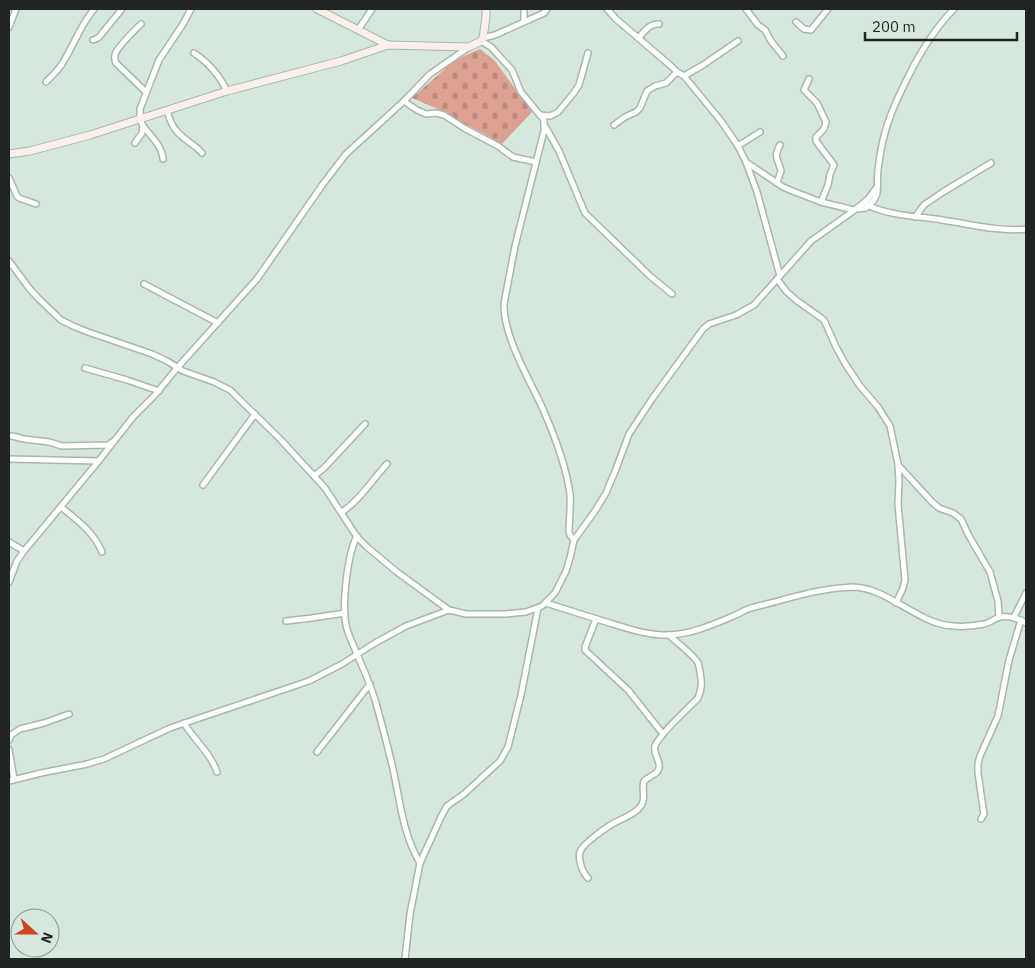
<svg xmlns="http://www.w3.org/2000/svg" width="1035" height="968" font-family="'IBM Plex Sans',sans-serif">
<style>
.cemetery{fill:url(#cemetery-stones)}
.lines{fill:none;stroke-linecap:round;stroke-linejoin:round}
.street-casing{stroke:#a7b8ac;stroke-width:8}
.secondary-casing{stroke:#a7b8ac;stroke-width:9}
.street{stroke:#fff;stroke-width:5}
.secondary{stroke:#fbeeeb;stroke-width:7}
</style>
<defs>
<pattern id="cemetery-stones" width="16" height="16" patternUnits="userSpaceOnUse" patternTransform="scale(1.25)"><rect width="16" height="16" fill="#dca192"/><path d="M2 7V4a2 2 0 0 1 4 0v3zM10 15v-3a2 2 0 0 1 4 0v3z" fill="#bc8a7e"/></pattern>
</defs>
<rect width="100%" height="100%" fill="#d6e7db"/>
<!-- cemetery -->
<path class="cemetery" d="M480,49L495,61L532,112L502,144L438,109L412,98L455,60Z"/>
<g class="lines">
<defs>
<g id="street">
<path d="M524,9V21"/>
<path d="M607,9L616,19L671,66L677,72L684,76L721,121L738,146L746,162L783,187L795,192L821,202L854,210"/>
<path d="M746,9L758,25L765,30L771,41L783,56"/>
<path d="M796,22L804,29L811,30L828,9"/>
<path d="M141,24C135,30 116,48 115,55C114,58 115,60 116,63L146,92"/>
<path d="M9,27L16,9"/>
<path d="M358,30L372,9"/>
<path d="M483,38L495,35L544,13L547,9"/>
<path d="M638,38C644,32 650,23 659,24"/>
<path d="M93,40L96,39L99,37L122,9"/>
<path d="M481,41L491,47L512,70L521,92L544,120V131L515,246L504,304C503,335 529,379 542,407C554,434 566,465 570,494C571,507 569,520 569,532L570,535L574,540"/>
<path d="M194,53C209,63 219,74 227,91"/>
<path d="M684,76L703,65L738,41"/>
<path d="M809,79L804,90L817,103L826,122L824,129L816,137V141L834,165L830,174L828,185L821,202"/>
<path d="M46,82C51,77 56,72 60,67C73,48 79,27 94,9"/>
<path d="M404,101L417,110L426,114L436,113L444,115L464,128L498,146L513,157L536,162"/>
<path d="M167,111C169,117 171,124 175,129C182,139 194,144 202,153"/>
<path d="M540,115L550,116L558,112L573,94L579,85L588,53"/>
<path d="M614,125L625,117L636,112L640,108L647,91L655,86L666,83L677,72"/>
<path d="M143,126C151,136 162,146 163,159"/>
<path d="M545,126L559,151L585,213L650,276L672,294"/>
<path d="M135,143L142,133L143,126L140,119V109L159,60L183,24L191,9"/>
<path d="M738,146L760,132"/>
<path d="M746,162L757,192L780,276"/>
<path d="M9,178L17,196L19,198L36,204"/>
<path d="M777,183L781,171C778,158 773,158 780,145"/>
<path d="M867,205C890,216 917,216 942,220C970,224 998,232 1026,229"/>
<path d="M856,209L866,208C871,204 876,199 877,193C878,185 877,177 878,170C880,152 884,133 890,117C895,103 902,89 909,75C921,51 934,29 954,9"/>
<path d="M915,217L924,205L943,192L991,163"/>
<path d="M9,261L29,288L39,299L61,320L73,326L88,332L152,354L167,361L183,371L214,382L230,390L280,439L325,488L357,537L367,547L397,572L449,610L466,614H506L526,612L542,606L555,593L566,571L570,558L574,540L595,511L606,493L616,469L629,434L652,399L703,329L709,324L736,315L754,305L811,241L856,209L868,199L877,187"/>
<path d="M777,279L786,291L796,300L824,320L836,347L846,365L860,386L878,407L890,426L898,464L899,481L898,504L905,580L903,588L896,603"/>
<path d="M144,284L218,323"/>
<path d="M85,368L127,380L159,391"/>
<path d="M12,436L24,439L49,442L62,446L108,445L112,442"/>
<path d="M9,459L98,461"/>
<path d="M898,465L932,502L939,508L953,513L961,519L969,536L990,572L998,601L999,617"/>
<path d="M314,476L324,468L365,424"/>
<path d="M203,485L255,414"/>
<path d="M61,507C77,520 94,532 102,552"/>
<path d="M342,512C360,500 372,480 387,464"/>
<path d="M357,536C347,555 342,605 346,625C348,635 353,644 357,654C364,670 371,686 376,703C382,725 388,747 393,769C400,801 403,835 420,863"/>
<path d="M9,542L24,551"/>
<path d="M9,582L17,561L24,551L97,463L133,417L155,395L177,368L257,279L323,184L346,154L404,101L430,74L469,47"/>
<path d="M546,603C565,609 584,615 603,621C623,627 642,634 662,635C686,636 710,626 731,617C737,615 743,611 748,609C760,605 773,603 785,599C808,593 828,588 852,587C888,587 917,624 953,626C963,627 974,626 984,624C989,623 993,620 997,618C1007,614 1017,618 1026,623"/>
<path d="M1014,617L1026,593"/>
<path d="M596,619L585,647V650L628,690L663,734"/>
<path d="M286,621L312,618L345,613"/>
<path d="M184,723C194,740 210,752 217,772"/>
<path d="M9,740L11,735L20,729L44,723L69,714"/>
<path d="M9,750L14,779"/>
<path d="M317,752L370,684"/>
<path d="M9,781L41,773L87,764L104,759L170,728L309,681L342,664L375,643L406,626L449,610"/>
<path d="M981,819L984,814L983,808L978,773V763L980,756L998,716L1009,660L1021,620"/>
<path d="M588,878C583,873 581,868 580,861C579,857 579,853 581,850C584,843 607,827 614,823C623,818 634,815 640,807C647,799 641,791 644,781C647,778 653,776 657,772C664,764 652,754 655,746C660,733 688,709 698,698C701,691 702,686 701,679C700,674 700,668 698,663C694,655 676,642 669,635"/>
<path d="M405,959L410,914L420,863L441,817L447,806L464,794L500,761L508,747L521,695L538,608"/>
</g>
<g id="secondary">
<path d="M317,9L388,45"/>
<path d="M9,154L30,151L90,135L227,91L341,61L388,45L469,47L481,41L483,38L486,17V9"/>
</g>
</defs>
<!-- street casing -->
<use href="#street" class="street-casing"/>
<!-- secondary casing -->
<use href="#secondary" class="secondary-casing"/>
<!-- street -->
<use href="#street" class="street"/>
<!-- secondary -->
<use href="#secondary" class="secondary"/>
</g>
<!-- border -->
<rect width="1035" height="968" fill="none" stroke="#1f2621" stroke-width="20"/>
<!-- north arrow -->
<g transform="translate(35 933) rotate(111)"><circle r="24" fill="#d6e7db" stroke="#8d9a91"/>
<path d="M0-4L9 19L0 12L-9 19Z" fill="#cf4524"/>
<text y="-8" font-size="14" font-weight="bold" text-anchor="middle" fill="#1f2621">N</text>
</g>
<!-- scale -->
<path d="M865 32v8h152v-8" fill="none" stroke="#1f2621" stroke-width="2.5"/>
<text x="872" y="32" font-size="15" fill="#1f2621" stroke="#d6e7db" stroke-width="4" paint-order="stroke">200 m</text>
</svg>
